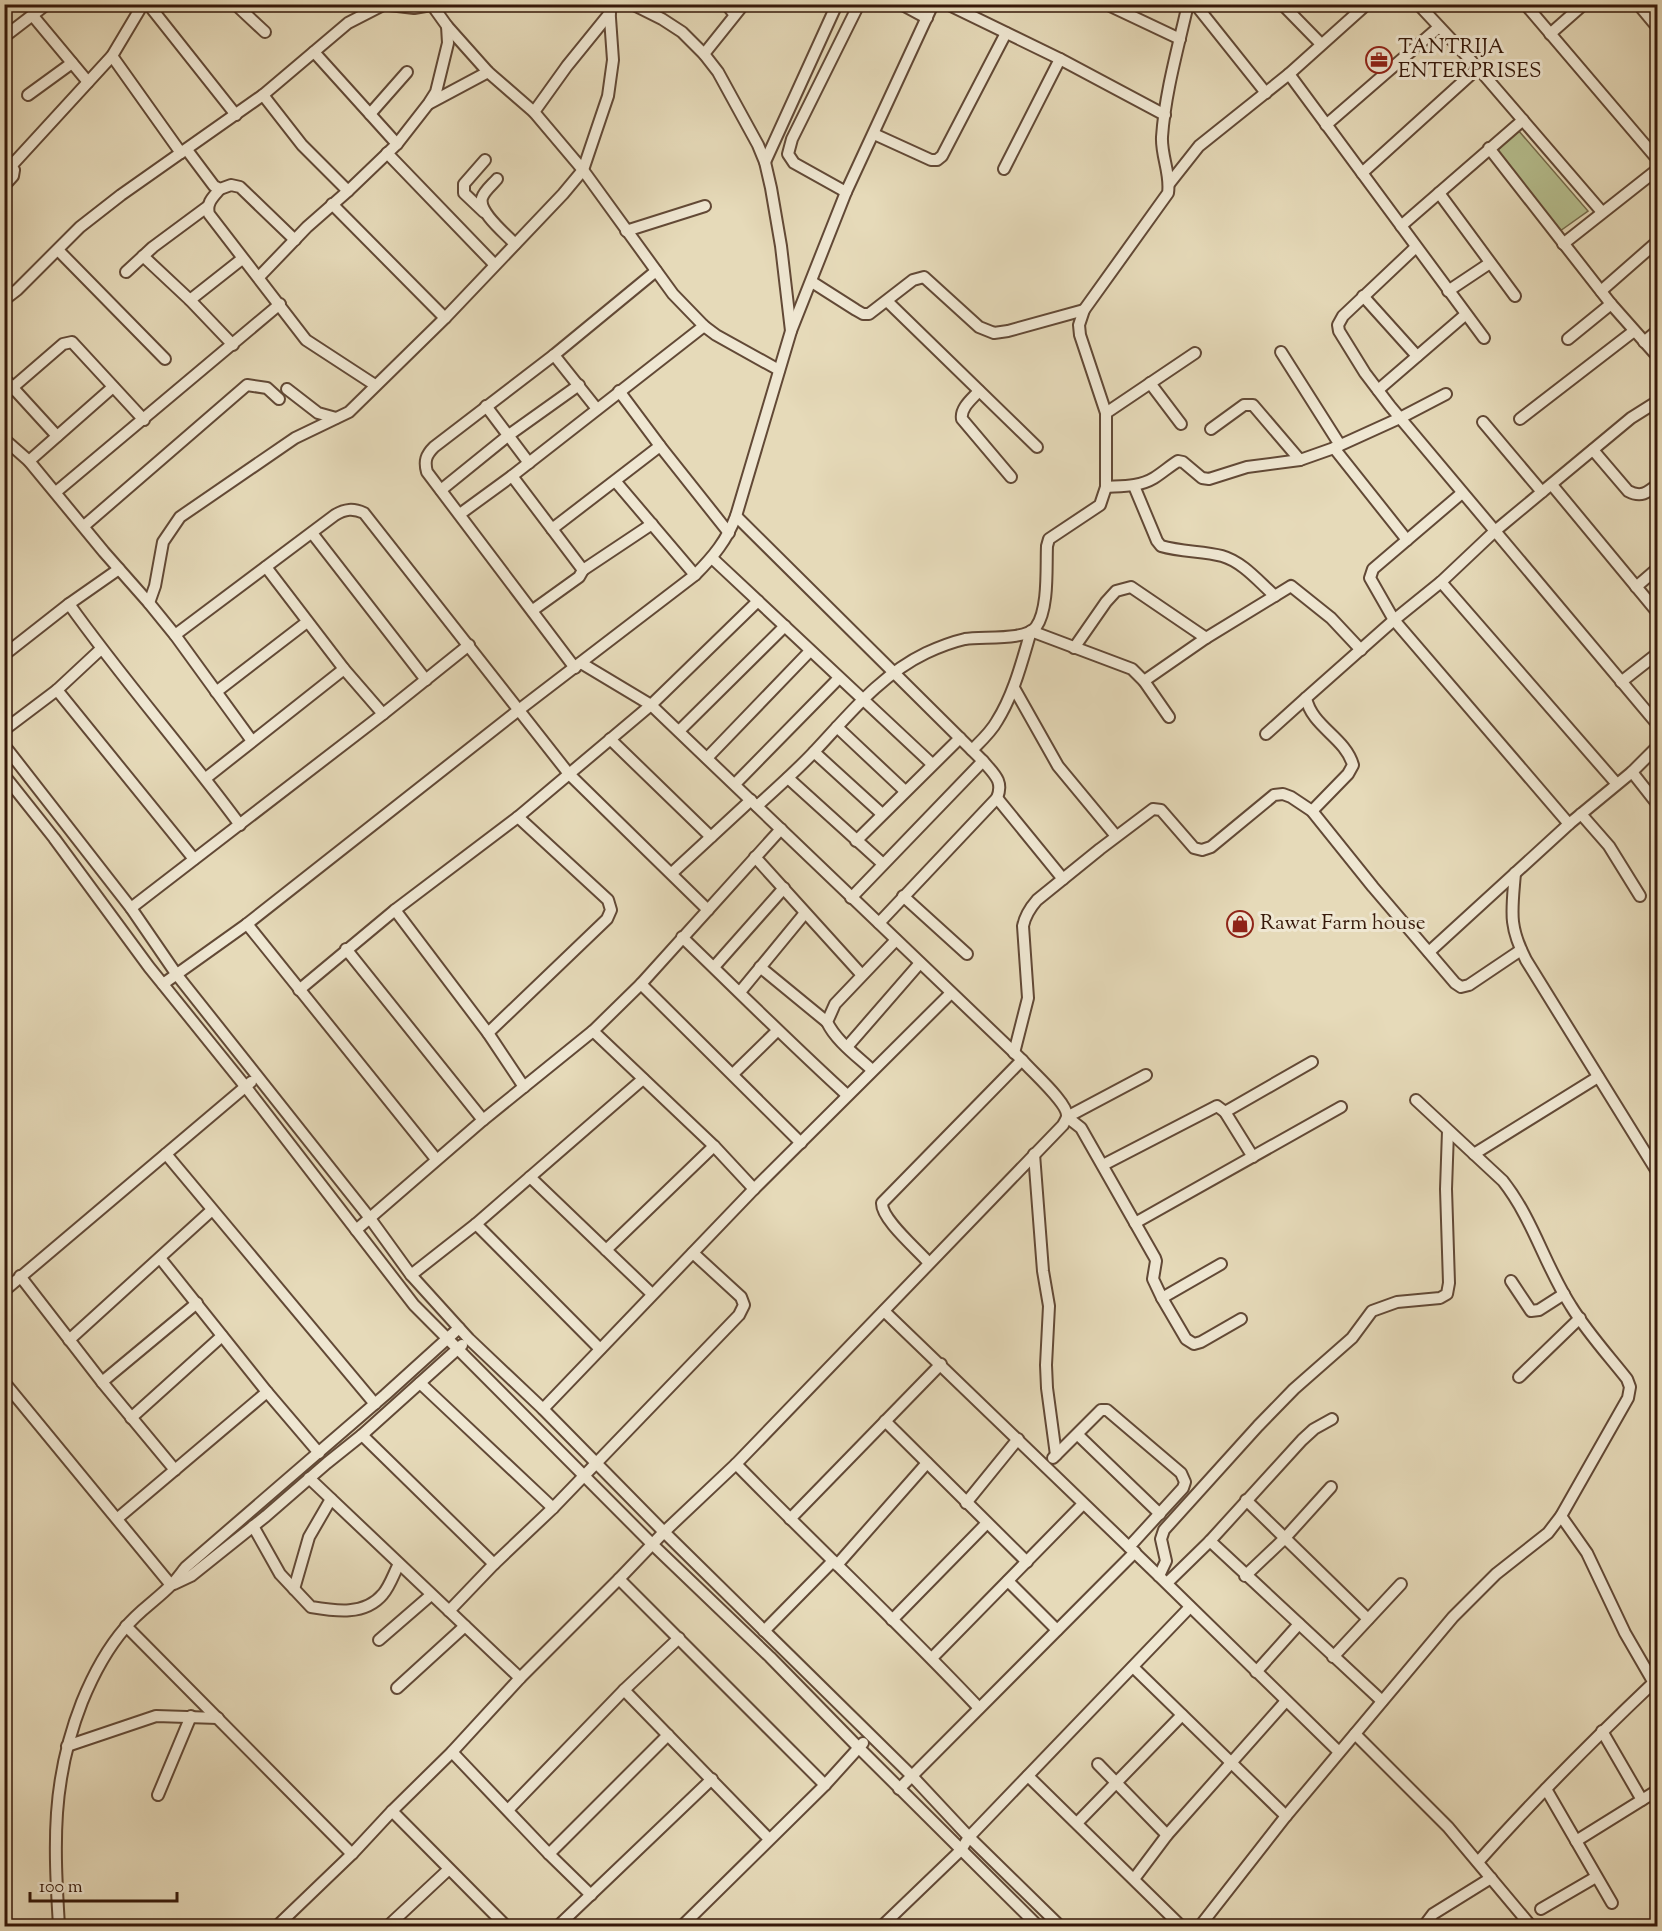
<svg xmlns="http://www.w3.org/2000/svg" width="1662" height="1931" font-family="'Sorts Mill Goudy',serif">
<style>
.green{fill:#b6bf8f;stroke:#766c4c;stroke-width:1.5}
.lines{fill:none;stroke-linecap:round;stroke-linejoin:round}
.street-casing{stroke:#624936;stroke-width:14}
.street{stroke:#efe7d2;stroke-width:10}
.labels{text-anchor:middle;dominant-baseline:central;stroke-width:6;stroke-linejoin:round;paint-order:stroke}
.poi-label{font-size:21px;fill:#36190a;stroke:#efe7d2;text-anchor:start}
</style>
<rect width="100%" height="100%" fill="#e6dab9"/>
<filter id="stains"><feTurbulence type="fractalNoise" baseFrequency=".00333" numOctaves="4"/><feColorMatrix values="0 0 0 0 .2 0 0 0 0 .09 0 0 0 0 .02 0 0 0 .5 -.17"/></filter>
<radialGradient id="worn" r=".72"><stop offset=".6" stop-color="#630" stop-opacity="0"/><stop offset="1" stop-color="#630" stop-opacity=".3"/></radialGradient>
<!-- green -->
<path class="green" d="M1518,130L1588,211L1560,231L1497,151Z"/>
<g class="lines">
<defs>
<g id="street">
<path d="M148,4L236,115"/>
<path d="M235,4L265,32"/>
<path d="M381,4L414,8L437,4"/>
<path d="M632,4L662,19L682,32L704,54L718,72L758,145L765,162L771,188L781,246L791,331"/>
<path d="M726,4L734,14"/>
<path d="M901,4L927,18"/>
<path d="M947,4L1060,59L1165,115"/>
<path d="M1106,4L1180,39"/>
<path d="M1195,4L1266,93"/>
<path d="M1282,4L1321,44"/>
<path d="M1418,4L1478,68L1602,212"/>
<path d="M1525,4L1658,160"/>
<path d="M1638,4L1658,28"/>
<path d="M432,5L447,26L488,72L534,112L583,170L673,294L704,326L716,335L779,370"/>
<path d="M33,16L88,82"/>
<path d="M1550,34L1584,4"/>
<path d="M4,37L47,4"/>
<path d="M314,52L397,144"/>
<path d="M704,54L744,4"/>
<path d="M112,56L181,153"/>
<path d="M1289,74L1484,338"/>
<path d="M28,95L72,63"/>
<path d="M263,95L302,145L348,191"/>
<path d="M430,103L488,72"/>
<path d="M534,112L567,66L610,13"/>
<path d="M370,114L407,72"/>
<path d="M1326,125L1439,27"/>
<path d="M874,134L931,160H937L942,156L1006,33"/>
<path d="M1489,148L1611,304L1658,357"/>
<path d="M187,150L214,186L220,189L231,185L240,187L295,240"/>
<path d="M387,153L494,264"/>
<path d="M4,158L14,170L13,176L4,186"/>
<path d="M765,162L837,4"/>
<path d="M12,165L112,56L143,4"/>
<path d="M1004,169L1060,59"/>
<path d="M1362,173L1478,68"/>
<path d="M497,179C493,184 484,191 482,198C478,212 506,234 515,244"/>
<path d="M1169,184L1199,146L1289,74L1367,4"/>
<path d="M220,189C213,197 206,203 209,214L306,340L375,385"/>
<path d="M846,192L794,163L788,154L792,139L859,4"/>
<path d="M1439,193L1515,296"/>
<path d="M332,204L445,318"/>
<path d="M484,212L464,193V184L485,160"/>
<path d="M1401,226L1523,120"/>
<path d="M626,231L705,206"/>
<path d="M1563,244L1658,169"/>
<path d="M1416,247L1343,316L1338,325L1339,331L1365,373L1390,406L1658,725"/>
<path d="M58,250L165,359"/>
<path d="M143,256L190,300L233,345"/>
<path d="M126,272L153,247L207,207"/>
<path d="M259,277L307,227L348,191L397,144L429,103L436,92L448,43L447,26"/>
<path d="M812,282L856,310L863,314H869L913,280L924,277L979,327L994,333L1008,331L1084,310"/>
<path d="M1448,291L1490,263"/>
<path d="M1601,291L1658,241"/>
<path d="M1363,296L1417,356"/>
<path d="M4,300L17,290L80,227L121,195L263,95L348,23L383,5"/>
<path d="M190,300L242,259"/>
<path d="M887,301L1037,447"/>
<path d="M1568,339L1611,304"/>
<path d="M1644,342L1658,330"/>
<path d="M1281,352L1340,445"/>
<path d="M554,355L597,409"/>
<path d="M4,378L57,436"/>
<path d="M1150,383L1181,424"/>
<path d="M287,389L318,413L336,418"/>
<path d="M1378,390L1465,315"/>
<path d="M619,391L660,446L729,533"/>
<path d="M979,391C972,399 960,408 962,419L1011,477"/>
<path d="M4,395L63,344L72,342L144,420"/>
<path d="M486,406L529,463"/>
<path d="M1106,413L1195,353"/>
<path d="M1520,419L1634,331"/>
<path d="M1483,422L1542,492"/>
<path d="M1211,429L1244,405H1253L1300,460"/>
<path d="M4,439L29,461L104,552L149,603L175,635L252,741"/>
<path d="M1334,448L1407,540"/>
<path d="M1593,450L1628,491C1641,498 1647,493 1658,484"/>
<path d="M29,461L113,387"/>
<path d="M512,476L583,570L579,577L533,610"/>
<path d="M616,482L695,575"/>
<path d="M1552,485L1658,613"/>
<path d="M1134,486L1157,541L1161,546C1181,552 1203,551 1222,556C1243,562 1259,582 1275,596"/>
<path d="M1106,487C1122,486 1139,487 1154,478C1162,473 1170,466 1178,461L1183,462L1202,478L1209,479L1247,467L1300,460L1334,448L1400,418L1446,394"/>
<path d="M441,490L509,435L579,385"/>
<path d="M56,492L280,304"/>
<path d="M1462,493L1373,569L1370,578L1394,620L1569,824"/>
<path d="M460,514L512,476L704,326"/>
<path d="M736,516L983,761C994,774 1004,781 997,798L879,923"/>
<path d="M84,526L247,385L267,388L279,399"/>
<path d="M552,529L660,446"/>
<path d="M312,533L426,680"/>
<path d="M712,558L932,764"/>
<path d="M266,567L344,669L383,714"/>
<path d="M583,570L652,524"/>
<path d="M1441,582L1616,783"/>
<path d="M1636,587L1658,568"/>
<path d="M149,603L155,586L163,542L180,517L295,438L349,412L445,318L563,194L583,170L608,96L613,60L609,4"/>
<path d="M69,604C123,680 185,750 240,825"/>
<path d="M175,635L335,515C345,509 353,508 364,513L569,774L708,910"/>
<path d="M1074,648L1106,602L1116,591L1131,587L1206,638"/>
<path d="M4,655L69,604L119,569"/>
<path d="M575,668L427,472C424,461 426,455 434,447L554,355L656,271"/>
<path d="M1144,681L1206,638L1291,586L1331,618L1361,650"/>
<path d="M1621,682L1658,653"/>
<path d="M1014,688L1058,766L1116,836"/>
<path d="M57,690L194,859"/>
<path d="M216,692L307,622"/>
<path d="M837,727L905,791"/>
<path d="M4,730L57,690L101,649"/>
<path d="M679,731L785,626"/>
<path d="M1266,734L1306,698"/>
<path d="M610,739L711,837"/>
<path d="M4,745L131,908L177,975L369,1217L411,1275L469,1339L543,1409L664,1532L912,1776L969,1837L1060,1926"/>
<path d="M972,750C981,741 991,732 997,721C1014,694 1022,661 1031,631L1132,669L1144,681L1169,717"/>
<path d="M814,752L882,814"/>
<path d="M707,758L810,651"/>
<path d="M1632,772L1658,805"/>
<path d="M4,775L54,838L149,967L245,1086L414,1305L652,1544L770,1657L859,1748L1038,1926"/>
<path d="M206,778L344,669"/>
<path d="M788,778L883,864"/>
<path d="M735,784L839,678"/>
<path d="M997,798L1063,879"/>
<path d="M757,806C777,788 796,771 814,752C848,716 880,675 926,653C939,647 952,642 965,639C982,636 1026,641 1036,627C1049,609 1046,567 1047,546L1049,539L1100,505L1106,487V413L1080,335L1079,325L1084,310L1168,193C1171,174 1161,156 1162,137C1165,93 1178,48 1188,4"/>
<path d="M1312,811L1348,774L1353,765C1345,737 1312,727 1306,698L1394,620L1441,582L1495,531L1631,418L1658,401"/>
<path d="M1581,814L1609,846L1640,896"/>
<path d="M856,841L960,738"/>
<path d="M755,857L861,974"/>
<path d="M672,873L751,800"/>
<path d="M1515,873C1512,911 1508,925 1526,960L1658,1173"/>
<path d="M903,896L967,954"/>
<path d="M851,898L983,761"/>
<path d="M131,908L383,714L469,645"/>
<path d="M395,910L488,1033L524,1087"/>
<path d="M247,924L436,1159"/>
<path d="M682,937C737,990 791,1044 847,1095"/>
<path d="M346,949L483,1120"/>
<path d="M1429,952L1569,824L1632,772L1658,746"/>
<path d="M714,967L784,888"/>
<path d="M760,967L827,1022"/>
<path d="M163,984L247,924L520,709L695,575C713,557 727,540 736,516L791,331L846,192L933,4"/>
<path d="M641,984L801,1143"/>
<path d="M299,990L395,910L518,817L651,705L758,601"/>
<path d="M740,992L805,913"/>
<path d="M593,1031L714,1146L754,1189"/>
<path d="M488,1033L607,919L611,910L608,900L518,817"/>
<path d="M847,1047L920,963"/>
<path d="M1014,1053L1028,998L1023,926C1025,916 1030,908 1037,900L1100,849L1153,809L1161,810L1194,848L1202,850L1211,847L1274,795L1283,794L1291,797L1312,811L1373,887L1455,983L1461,987L1469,985L1521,950"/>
<path d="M872,1070C857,1056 836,1041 827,1022L835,1004L896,940"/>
<path d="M733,1074L777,1031"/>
<path d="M1146,1075L1067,1117L1081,1128L1155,1258L1156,1261L1153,1279L1162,1298L1186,1339L1194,1344L1201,1342L1241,1319"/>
<path d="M1225,1112L1312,1062"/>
<path d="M166,1154L375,1404"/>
<path d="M1034,1154L1043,1271L1049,1306L1046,1365L1047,1388L1056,1455"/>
<path d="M1474,1154L1598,1077"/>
<path d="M1103,1165L1217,1106L1225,1112L1253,1157"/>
<path d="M530,1177L652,1294"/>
<path d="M1135,1223L1341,1107"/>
<path d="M476,1224L600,1349"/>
<path d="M356,1230L483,1120L593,1031L641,984L781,829"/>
<path d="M606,1250L714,1146"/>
<path d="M160,1258L267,1392L319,1453"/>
<path d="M929,1263C918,1250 881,1219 882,1203L1022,1060"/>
<path d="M411,1275L476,1224L643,1079"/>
<path d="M20,1276L102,1382L175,1470"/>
<path d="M1511,1281L1531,1311L1539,1310L1564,1294"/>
<path d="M4,1291L251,1082"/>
<path d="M1162,1298L1221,1264"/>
<path d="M884,1311L1159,1576L1339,1752"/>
<path d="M69,1340L212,1210"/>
<path d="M1519,1377L1580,1318"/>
<path d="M4,1382L171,1585"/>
<path d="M102,1382L197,1303"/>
<path d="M420,1383L553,1508"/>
<path d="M543,1409L754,1189L951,993"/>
<path d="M131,1418L222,1336"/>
<path d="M885,1421L1027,1562"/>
<path d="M362,1435L494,1564"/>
<path d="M1078,1435L1160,1514"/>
<path d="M1053,1458L1101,1410H1107L1181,1473L1185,1482L1183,1488L1129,1547"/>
<path d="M736,1464C816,1546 900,1624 979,1708"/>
<path d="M309,1478L520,1678"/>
<path d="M1246,1500L1368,1619"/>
<path d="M966,1503L1018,1439"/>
<path d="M1561,1516L1587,1553L1625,1633L1658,1690"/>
<path d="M118,1518L267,1392"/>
<path d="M790,1519L941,1364"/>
<path d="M253,1526L280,1574L311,1607C335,1611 365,1616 383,1594C390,1586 394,1573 399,1564"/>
<path d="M1210,1541L1382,1701"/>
<path d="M837,1565L927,1463"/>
<path d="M1159,1576L1166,1561L1161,1539L1164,1530L1258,1426L1294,1389L1352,1338L1372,1311L1397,1302L1440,1298L1447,1294L1449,1283L1446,1189L1448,1131"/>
<path d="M1245,1576L1284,1539L1331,1487"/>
<path d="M619,1579L825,1785"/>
<path d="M1008,1581L1057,1630"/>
<path d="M1167,1583L1210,1541L1302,1440L1314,1429L1332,1419"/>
<path d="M174,1584L191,1576L266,1516L327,1463L362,1435L462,1345"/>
<path d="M294,1589L309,1537L331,1499"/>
<path d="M449,1611L494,1564L553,1508L739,1315L744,1305L741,1297L693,1253"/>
<path d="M892,1620L987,1523"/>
<path d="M126,1626L352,1854"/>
<path d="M764,1631L833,1561"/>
<path d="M379,1640L431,1595"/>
<path d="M1333,1657L1401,1584"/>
<path d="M932,1658L1083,1504"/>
<path d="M1133,1667L1286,1816"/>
<path d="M1256,1672L1299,1624"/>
<path d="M397,1688L465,1626"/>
<path d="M624,1690L769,1839"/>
<path d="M1602,1731L1642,1800"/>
<path d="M1355,1734L1448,1827L1531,1926"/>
<path d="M67,1746L156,1716L218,1718"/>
<path d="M452,1752L549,1854L591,1895"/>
<path d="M1098,1764L1167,1835"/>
<path d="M1028,1776L1181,1926"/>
<path d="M899,1789L1135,1552"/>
<path d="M1546,1789L1612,1903"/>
<path d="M158,1795L191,1716"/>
<path d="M508,1810L624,1690L679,1638"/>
<path d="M1077,1823L1182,1715"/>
<path d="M1576,1841L1658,1790"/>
<path d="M549,1854L668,1735"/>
<path d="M1478,1862C1534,1799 1593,1740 1653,1683"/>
<path d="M1134,1879L1167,1835L1286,1701"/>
<path d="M1541,1909L1596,1877"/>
<path d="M59,1926C54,1844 51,1781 82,1702C93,1675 106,1650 125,1628C138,1611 157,1600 172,1584C177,1579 181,1573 186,1567L385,1395L459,1328"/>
<path d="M277,1926L352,1854L392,1811"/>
<path d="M388,1926L448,1870"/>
<path d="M506,1926L392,1811L452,1752L520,1678L619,1579L664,1532L736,1464L1063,1125C1064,1123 1067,1118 1067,1116C1068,1103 1031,1071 1022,1060L651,705L581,663"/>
<path d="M558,1926L712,1779"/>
<path d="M682,1926L825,1785L863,1743"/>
<path d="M882,1926L961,1850L969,1837L1190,1607"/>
<path d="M1200,1926L1286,1816L1453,1617L1496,1574L1548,1533L1561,1516L1628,1398L1630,1387L1627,1379C1608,1355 1587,1332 1571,1306C1545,1266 1533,1219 1503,1181L1416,1100"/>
<path d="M1424,1926L1433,1914L1491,1878"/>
</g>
</defs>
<!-- street casing -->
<use href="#street" class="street-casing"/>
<!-- street -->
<use href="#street" class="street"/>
</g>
<!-- icons -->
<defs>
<symbol id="office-ring" viewBox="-11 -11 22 22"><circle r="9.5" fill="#efe7d2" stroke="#8f2418" stroke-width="1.5"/><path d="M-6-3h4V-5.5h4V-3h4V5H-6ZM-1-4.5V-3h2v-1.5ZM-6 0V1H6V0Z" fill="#8f2418"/></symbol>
<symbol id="shop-ring" viewBox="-11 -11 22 22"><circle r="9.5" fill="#efe7d2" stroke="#8f2418" stroke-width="1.5"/><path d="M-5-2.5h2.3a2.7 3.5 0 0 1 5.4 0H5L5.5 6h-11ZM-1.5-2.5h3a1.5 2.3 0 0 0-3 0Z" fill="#8f2418"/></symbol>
</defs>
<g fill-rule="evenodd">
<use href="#office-ring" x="1364" y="45" width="30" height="30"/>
<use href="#shop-ring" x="1225" y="909" width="30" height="30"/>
</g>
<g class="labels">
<!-- poi labels -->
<g class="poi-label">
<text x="1398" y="48">TANTRIJA<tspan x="1398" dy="24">ENTERPRISES</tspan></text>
<text x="1260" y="924">Rawat Farm house</text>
</g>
</g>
<!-- margin -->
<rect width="1662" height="1931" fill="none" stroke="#e6dab9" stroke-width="24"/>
<rect x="6" y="6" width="1650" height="1919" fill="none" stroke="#36190a" stroke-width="3"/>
<rect x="12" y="12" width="1638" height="1907" fill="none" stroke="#36190a" stroke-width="1.5"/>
<!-- scale -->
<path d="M30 1892v9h147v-9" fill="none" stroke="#36190a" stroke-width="3"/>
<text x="39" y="1892" font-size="18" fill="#36190a" stroke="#efe7d2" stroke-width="4.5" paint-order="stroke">100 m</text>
<rect width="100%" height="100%" filter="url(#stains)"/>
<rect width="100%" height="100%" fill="url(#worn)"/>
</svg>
